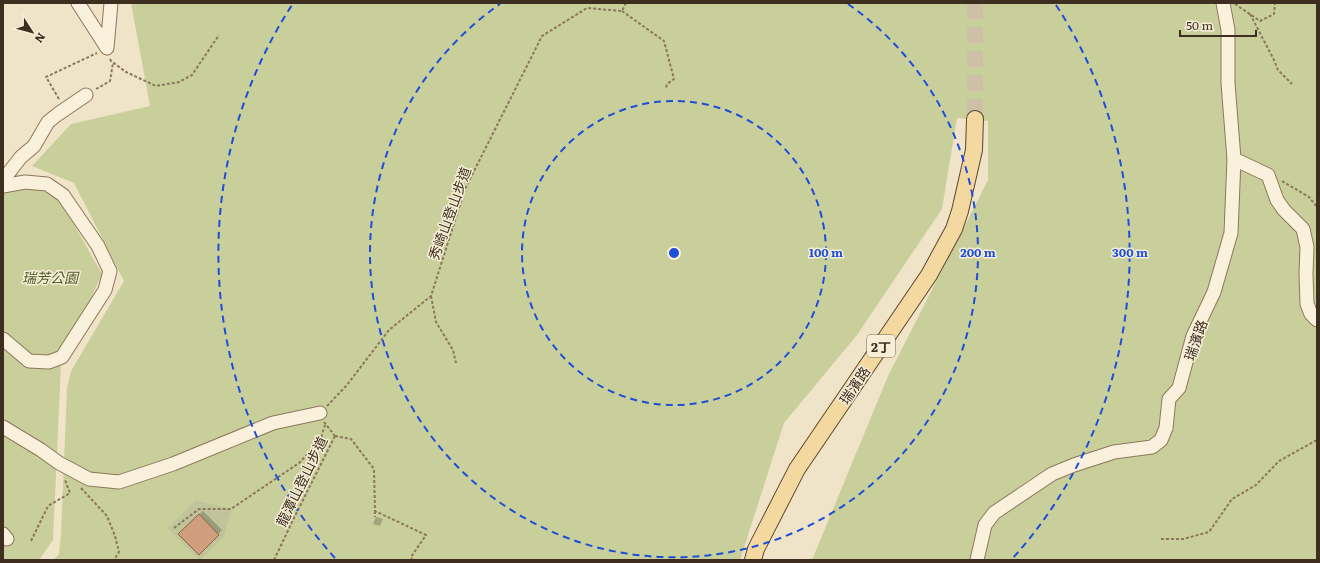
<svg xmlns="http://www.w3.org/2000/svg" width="1320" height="563" font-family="Literata,'Noto Sans TC',serif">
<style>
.green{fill:#c9cf9b}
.cemetery{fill:#bfc49a}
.shadow{fill:#0003}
.building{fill:#cf9f7d;stroke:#8d5f41}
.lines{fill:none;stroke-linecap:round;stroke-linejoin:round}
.major-tunnel{stroke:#ccc0a6;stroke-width:16;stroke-dasharray:16 8;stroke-linecap:butt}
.minor-casing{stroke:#8d765c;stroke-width:15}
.major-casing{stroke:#5b4430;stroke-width:18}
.path{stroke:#8d765c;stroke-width:2;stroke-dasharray:3 2;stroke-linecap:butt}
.minor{stroke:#faf1dc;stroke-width:13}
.major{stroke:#f3d9a0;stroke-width:16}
.ring{fill:none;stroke:#1d4ed8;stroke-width:2;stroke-dasharray:7 5}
.labels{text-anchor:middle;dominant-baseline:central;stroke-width:3;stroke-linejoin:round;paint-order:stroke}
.shield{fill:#f7eed8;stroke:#756857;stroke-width:1}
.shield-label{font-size:13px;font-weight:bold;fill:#3d2e20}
.street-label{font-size:14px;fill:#3d2e20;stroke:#f7eed8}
.park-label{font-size:14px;font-style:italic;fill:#4d5a26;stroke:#f7eed8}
.centre{fill:#1d4ed8;stroke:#f7eed8;stroke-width:2}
.ring-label{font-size:12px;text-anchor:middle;font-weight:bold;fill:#1d4ed8;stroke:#f7eed8;stroke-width:3;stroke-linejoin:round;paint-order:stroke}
</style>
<rect width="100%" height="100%" fill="#f0e4c8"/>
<!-- green -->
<g class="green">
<path d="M131,3H1317V560H812L888,376L988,180V121L957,118L942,209L857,335L784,423L740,560H53L59,554L61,534L67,388L71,371L124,281L74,183L32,166L71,124L150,106Z"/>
<path d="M3,166L59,198L102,274L61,365L53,540L39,560H3Z"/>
</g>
<!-- cemetery -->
<path class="cemetery" d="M196,500L231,509L224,537L200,560H199L168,528Z"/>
<!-- shadow -->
<g class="shadow">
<path d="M203,511L222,530L199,554L180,534Z"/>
<path d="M376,517H377L383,519L380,526L373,524Z"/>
</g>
<!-- building -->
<path class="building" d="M199,514L219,535L199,555L178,534Z"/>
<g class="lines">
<!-- major-tunnel -->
<path class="major-tunnel" d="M975,3V119"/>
<defs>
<g id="minor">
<path d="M78,3L107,48L111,3"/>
<path d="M1234,159L1268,175L1277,200L1284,210L1303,229L1307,247L1306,274L1307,304L1311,314L1317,320"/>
<path d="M3,180L21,157L34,146L48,122L58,114L86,95"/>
<path d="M3,186L25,182L47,184L63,195L98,246L110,271L105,290L62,357L49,362L29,361L3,339"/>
<path d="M3,427L41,450L59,463L89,479L119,482L173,464L273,423L320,413"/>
<path d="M3,534L7,539"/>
<path d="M977,560L985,525L994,513L1052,474L1074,465L1114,452L1152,447L1161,440L1166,428L1169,399L1179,388L1193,336L1214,292L1231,233L1234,159L1228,83V30L1223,3"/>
</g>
<path id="major" d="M753,560L756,549L797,469L929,275L954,229L960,211L974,150L975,119"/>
</defs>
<!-- minor casing -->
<use href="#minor" class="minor-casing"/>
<!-- major casing -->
<use href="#major" class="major-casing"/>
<!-- path -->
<g class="path">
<path d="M1235,4L1260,21L1274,14L1275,3"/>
<path d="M622,11L664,41L674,79L667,84L666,88"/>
<path d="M1250,14L1274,60L1278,70L1292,84"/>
<path d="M110,59L111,61L126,72L156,86L179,82L192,75L219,35"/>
<path d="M96,89L110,81L113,63"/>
<path d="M59,99L46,77L97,53"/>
<path d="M1282,181L1309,197L1317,207"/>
<path d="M431,296L436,322L453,350L456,363"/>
<path d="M327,406L347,385L389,330L431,296L465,189L542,36L587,8L622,11L626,3"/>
<path d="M324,422L335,436"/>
<path d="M335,436L351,439L374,469L375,511L426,535L411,557L412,560"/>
<path d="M81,488L107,516L115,536L119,552L114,560"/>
<path d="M375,511V517"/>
<path d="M174,528L199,509H231L299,463L320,441L325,425"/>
<path d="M1161,539H1183L1209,532L1232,499L1256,485L1279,461L1317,440"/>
<path d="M31,541L48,506L70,493L65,480"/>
<path d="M274,560L293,520L335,436"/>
</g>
<!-- minor -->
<use href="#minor" class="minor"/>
<!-- major -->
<use href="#major" class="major"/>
</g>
<!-- distance rings -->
<g class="ring">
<circle cx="674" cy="253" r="152"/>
<path d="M848 4A304 304 0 1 1 500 4"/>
<path d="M335 558A456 456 0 0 1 292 5M1056 5A456 456 0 0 1 1013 558"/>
</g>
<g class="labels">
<!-- shield labels -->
<rect class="shield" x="867" y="335" width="28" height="22" rx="3"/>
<g class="shield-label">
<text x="881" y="346">2丁</text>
</g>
<!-- street labels -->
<g class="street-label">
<text transform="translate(449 213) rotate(-70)">秀崎山登山步道</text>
<text transform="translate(1195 340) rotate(-71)">瑞濱路</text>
<text transform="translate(854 385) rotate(-56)">瑞濱路</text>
<text transform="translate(301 481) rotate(-64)">龍潭山登山步道</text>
</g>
<!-- park labels -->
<g class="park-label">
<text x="50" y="277">瑞芳公園</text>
</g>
</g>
<circle cx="674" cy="253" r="6" class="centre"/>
<g class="ring-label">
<text x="826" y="257">100 m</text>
<text x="978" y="257">200 m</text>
<text x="1130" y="257">300 m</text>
</g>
<!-- border -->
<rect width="1320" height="563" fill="none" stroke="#3d2e20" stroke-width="8"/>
<!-- north arrow -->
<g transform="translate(32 32) rotate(126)" stroke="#f7eed8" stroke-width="3" paint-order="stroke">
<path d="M0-3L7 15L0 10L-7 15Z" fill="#3d2e20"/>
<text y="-6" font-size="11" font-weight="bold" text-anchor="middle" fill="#3d2e20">N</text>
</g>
<!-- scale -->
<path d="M1180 30v6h76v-6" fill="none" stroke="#3d2e20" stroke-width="2"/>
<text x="1186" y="30" font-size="12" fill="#3d2e20" stroke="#f7eed8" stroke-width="3" paint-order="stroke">50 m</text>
</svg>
